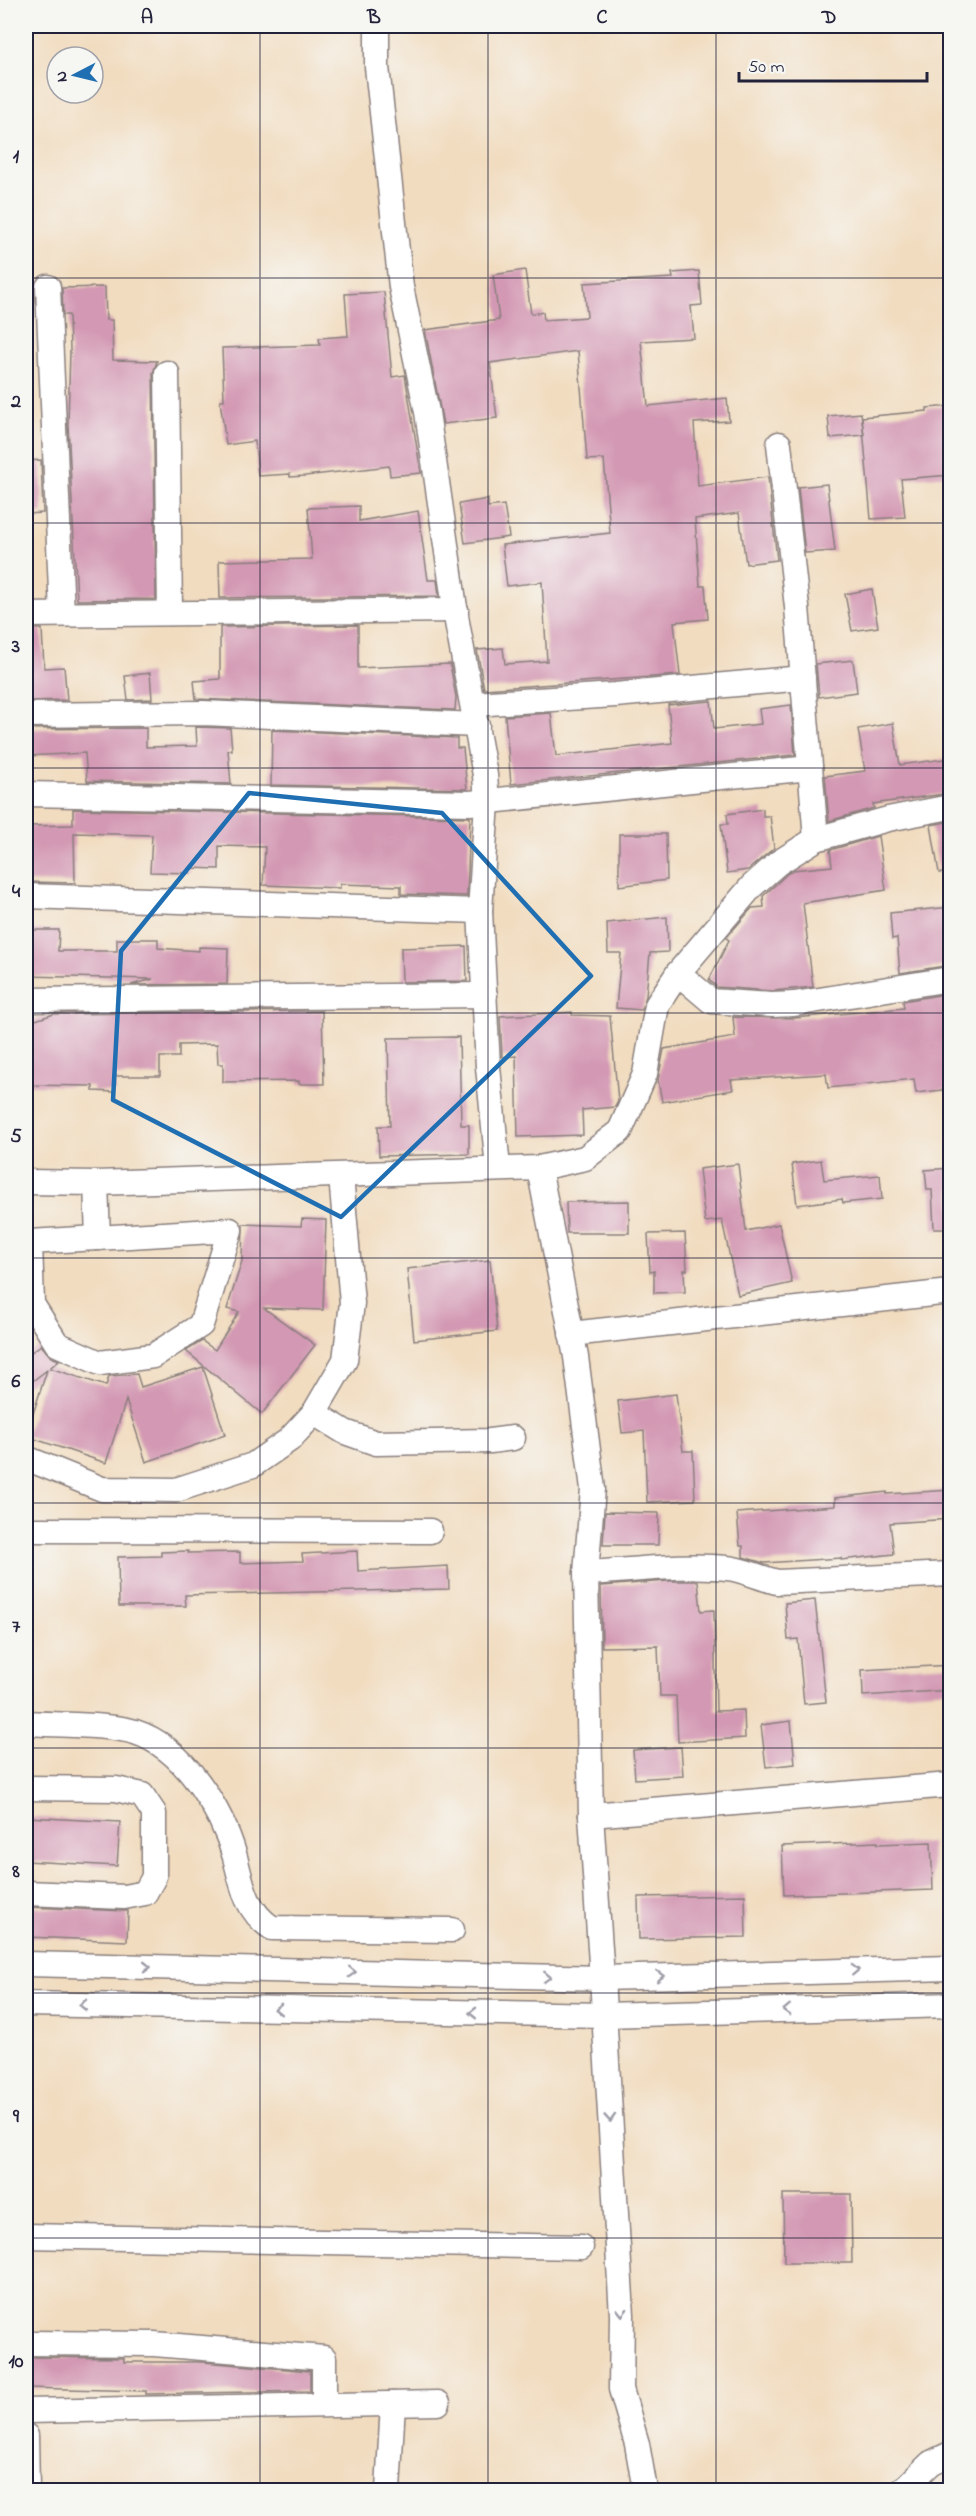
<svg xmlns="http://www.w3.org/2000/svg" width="976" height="2516" font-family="'Indie Flower',sans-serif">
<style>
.building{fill:#d398b3}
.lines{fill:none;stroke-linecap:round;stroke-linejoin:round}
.minor-casing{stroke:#8a7f7d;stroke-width:27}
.minor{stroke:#fff;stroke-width:24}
.oneway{stroke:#9c9ca7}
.marked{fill:none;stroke:#1f6fb2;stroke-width:4.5;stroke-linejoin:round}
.grid{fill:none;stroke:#22223b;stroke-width:1.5;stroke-opacity:0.55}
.neatline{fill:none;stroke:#22223b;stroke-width:2}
.grid-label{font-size:20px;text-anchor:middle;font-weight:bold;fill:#22223b}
</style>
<rect width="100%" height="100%" fill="#f6f6f2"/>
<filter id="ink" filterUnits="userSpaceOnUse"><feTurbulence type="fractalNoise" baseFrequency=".0167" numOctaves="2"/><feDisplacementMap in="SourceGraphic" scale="12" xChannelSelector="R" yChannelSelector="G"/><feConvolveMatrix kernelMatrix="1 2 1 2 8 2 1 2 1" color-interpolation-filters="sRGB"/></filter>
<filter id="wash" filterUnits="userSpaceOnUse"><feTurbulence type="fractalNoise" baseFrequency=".008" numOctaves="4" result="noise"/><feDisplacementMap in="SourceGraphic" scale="24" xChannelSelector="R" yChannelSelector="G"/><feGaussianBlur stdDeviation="1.35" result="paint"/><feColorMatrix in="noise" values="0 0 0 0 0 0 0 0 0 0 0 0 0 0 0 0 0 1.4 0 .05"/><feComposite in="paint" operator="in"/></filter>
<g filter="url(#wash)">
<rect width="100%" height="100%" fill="#f1dcbf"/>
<g id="blocks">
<!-- building -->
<g class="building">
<path d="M525,270L531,314L543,312L544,320L587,317L584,283L673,278L672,273L699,271L702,305L691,306L694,338L641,341L648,406L727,398L729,421L694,423L698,486L768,477L777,560L746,564L739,513L695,519L700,586H705L708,619L674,622L680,675L484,689L477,650L503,648L505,664L547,661L542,582L507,586L502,545L610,533L604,459L587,460L578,351L490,363L497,418L443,424L425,330L499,320L493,275Z"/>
<path d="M105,287L106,320H112L113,360L157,361L153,373L156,599L77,600L68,424L70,350L69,315H63L62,288Z"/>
<path d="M384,292L392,377L405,375L421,473L390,476L389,466L305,476L290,477V474L258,476L255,441L226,445L220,400H224L222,348L320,345L319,338L348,336L345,294Z"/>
<path d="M951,406V475L901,479L905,517L871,519L862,417L927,411V408Z"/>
<path d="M861,413L864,435L830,438L828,416Z"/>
<path d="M41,460L43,513L26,514V461Z"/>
<path d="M827,484L835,551L805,553L798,487Z"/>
<path d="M488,499V507L504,505L509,537L465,543L459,504Z"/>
<path d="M359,506V521L418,511L428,580H437L439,596L220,598L219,561L312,559L308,508Z"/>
<path d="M872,589L878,627L852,631L845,594Z"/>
<path d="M358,625V668L450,664L456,697L455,710L196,699L194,681L220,679V627Z"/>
<path d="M26,629H42L44,668L64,667L67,700L26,701Z"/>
<path d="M853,660L857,692L819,697L816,664Z"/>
<path d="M150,673L152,699L128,700L125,676Z"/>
<path d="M711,701L714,729L761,724L759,709L791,705L795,755L511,784L505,716L551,713L556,756L672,743L668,705Z"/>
<path d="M893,723L900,765L951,758V793L873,804L874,808L829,821L825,776L865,771L858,729Z"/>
<path d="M196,727L230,728L232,750H228L231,784L87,781L85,753L26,756V729L146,728V747L197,746Z"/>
<path d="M272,730L457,738V748H463L467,789L271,785Z"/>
<path d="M73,809L470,817L467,896L401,894V886L340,884V888L263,885L265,847L219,846V869L190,868V873L150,872L152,835L74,833L75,883L26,882V826L73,825Z"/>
<path d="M763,809V816H770L774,848L748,870L727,873L721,824H728L727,814Z"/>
<path d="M951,821V873H939L931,825Z"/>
<path d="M619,834H666L667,880L619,886Z"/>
<path d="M878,836L886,890L803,903L813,987L772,991L717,987L709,980L729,940L726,938L752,908L764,907L763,896L787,874L793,870L832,866L830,850Z"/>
<path d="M951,907V965L900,973L897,938L892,939L890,913Z"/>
<path d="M667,917L668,952L650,953L646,996L642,1010L616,1008L621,953H608L607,923Z"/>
<path d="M26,930H59L58,951H117V939H158V948L199,951V947L228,948L227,984L131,985L153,979L26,976Z"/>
<path d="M466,946L467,981L402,982L401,948Z"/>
<path d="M951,993V1089L916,1093L914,1079L828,1088L826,1074L731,1080L733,1090L662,1102L658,1080L664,1049L735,1037L733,1017L795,1018L904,1008L903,1001Z"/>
<path d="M322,1011L324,1084H299V1081L223,1082V1064H218L217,1044L179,1045V1057H160V1076H115V1092L93,1091V1086L26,1085V1023L54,1014Z"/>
<path d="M572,1012V1015L610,1016L618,1101L615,1107L582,1110L583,1135L518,1137L516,1056L502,1057L500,1016Z"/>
<path d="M459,1037L461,1125H469V1154L379,1156L378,1126H390L388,1038Z"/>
<path d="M821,1160L824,1180L880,1175L882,1199L843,1203L842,1199L797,1205L792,1164Z"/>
<path d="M738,1164L746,1231L779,1224L792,1283L738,1295L722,1220L705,1222L699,1169Z"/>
<path d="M951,1168V1229H934L932,1190H927L925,1170Z"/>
<path d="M629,1201V1233H567L566,1202Z"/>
<path d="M302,1219L326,1220L323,1310L264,1308L315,1345L262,1414L186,1351L202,1341L215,1350L239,1312L227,1309L242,1261L243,1224L301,1226Z"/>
<path d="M685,1233L687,1270H684L685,1292L654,1293V1271L650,1272L648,1234Z"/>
<path d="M490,1260L497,1331L414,1340L407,1269Z"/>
<path d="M41,1345L51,1357L59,1360L50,1368L106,1386L109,1376L137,1374L141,1387L203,1367L225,1435L146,1462L126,1400L106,1463L26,1436L47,1370L26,1386V1356Z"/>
<path d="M676,1394L683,1451H693L695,1500L647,1502L644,1431L622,1433L618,1401Z"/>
<path d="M951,1490V1519L890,1523L894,1554L841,1560V1558L764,1563L743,1557V1546H740L737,1513L835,1506V1498L887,1492V1494Z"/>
<path d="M605,1512L659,1513L658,1545H603Z"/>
<path d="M188,1551V1553L240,1552V1563L303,1561L302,1554L357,1551L358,1571L448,1566L449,1589L185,1595L186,1606H119L118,1557L161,1556V1552Z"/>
<path d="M668,1581H698L701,1611L714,1610L716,1711L744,1710L745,1738L678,1742L676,1696H660L658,1646L602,1647L601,1586Z"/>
<path d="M815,1600L826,1702L804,1704L798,1639L788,1640L785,1603Z"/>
<path d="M951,1665V1690L863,1696L862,1670Z"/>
<path d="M791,1721L795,1764L766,1767L761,1725Z"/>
<path d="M681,1747L683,1776L635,1779L633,1750Z"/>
<path d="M26,1817L120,1822L117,1866L26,1861Z"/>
<path d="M878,1842V1844L931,1842L933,1890L784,1895L782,1846Z"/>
<path d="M745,1895L746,1937L639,1939L638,1897Z"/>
<path d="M26,1907L128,1911L127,1941L26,1937Z"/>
<path d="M783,2194H851L852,2263H784Z"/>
<path d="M26,2357L124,2358V2362H203L310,2371V2391L146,2394V2391L26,2388Z"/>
</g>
</g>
</g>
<g filter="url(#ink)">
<use href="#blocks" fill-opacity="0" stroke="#8a7f7d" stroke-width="1.5"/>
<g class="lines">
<defs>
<g id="minor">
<path d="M377,26V67L401,287L427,412L457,622L485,775L487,802L480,911L488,1067L498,1168"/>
<path d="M48,287L62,614"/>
<path d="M167,373L170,613"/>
<path d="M779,444L797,607L816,839"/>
<path d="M26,615L456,610"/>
<path d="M473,704L615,695L803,678"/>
<path d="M26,715L203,713L477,725"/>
<path d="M26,794L470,803L810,768"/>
<path d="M26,896L480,911"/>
<path d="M678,973L711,1001L772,1005L794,1004L950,979"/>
<path d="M26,1000L485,995"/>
<path d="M539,1168L576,1357L593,1489L586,1573"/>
<path d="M26,1182L96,1183L539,1168L585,1158L620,1131L645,1074L657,1005L678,973L752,886L778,863L816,839L888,819L950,807"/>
<path d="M96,1183L98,1238"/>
<path d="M230,1230L201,1325L153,1356L100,1363L57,1344L32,1304L30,1242Z"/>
<path d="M571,1334L950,1292"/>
<path d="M314,1413L345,1432L376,1443L490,1441L513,1438"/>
<path d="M26,1458L102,1489L176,1490L253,1465L289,1440L314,1413L345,1360L352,1303L341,1176"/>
<path d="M26,1530L430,1531"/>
<path d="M950,1574L777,1582C760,1578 742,1569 727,1568C681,1563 632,1571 586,1573L591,1815L602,1978L950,1968"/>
<path d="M26,1723C56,1725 108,1724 135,1732C185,1748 222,1811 235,1857C242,1885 246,1911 272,1928L452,1930"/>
<path d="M26,1788L116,1789L142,1795L154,1813V1877L145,1893L124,1897L26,1893"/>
<path d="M591,1815L950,1785"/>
<path d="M26,1964L602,1978L622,2315L621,2389L637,2444L645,2490"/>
<path d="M26,2004L604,2015L950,2005"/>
<path d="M26,2236L581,2247"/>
<path d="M26,2343L154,2344L324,2358V2404"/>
<path d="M26,2411L438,2403"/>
<path d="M26,2436L27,2490"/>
<path d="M388,2490L393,2404"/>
<path d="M903,2490L931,2463L950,2454"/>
</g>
</defs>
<!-- minor casing -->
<use href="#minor" class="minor-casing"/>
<!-- minor -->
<use href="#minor" class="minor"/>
</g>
<!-- one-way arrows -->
<defs><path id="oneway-chevron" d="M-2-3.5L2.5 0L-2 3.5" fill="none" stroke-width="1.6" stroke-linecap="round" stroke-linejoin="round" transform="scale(1.5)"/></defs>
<g class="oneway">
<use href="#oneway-chevron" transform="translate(147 1967) rotate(1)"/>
<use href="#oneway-chevron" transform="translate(855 1970) rotate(-2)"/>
<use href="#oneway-chevron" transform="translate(352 1972) rotate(2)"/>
<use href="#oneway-chevron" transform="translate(660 1976) rotate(-2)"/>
<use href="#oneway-chevron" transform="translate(547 1977) rotate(2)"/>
<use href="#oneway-chevron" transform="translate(83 2005) rotate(-179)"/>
<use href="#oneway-chevron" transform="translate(278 2009) rotate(-179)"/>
<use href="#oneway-chevron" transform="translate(787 2010) rotate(178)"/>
<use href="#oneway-chevron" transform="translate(473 2013) rotate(-179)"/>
<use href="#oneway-chevron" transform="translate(610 2118) rotate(86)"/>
<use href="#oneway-chevron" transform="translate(622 2312) rotate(89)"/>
</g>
</g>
<!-- marked area -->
<path class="marked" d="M249,793L442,813L591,976L341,1217L113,1100L121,951Z"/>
<!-- grid -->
<path class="grid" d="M260,26V2490M488,26V2490M716,26V2490M26,278H950M26,523H950M26,768H950M26,1013H950M26,1258H950M26,1503H950M26,1748H950M26,1993H950M26,2238H950"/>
<!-- margin -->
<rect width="976" height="2516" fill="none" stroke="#f6f6f2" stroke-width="66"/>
<!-- north arrow -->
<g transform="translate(75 75) rotate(263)"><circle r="28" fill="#f6f6f2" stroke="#a1a1a9" stroke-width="1.5"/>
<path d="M0-4.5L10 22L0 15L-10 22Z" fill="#1f6fb2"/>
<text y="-9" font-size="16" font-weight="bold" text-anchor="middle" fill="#22223b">N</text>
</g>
<!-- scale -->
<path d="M739 72v9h188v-9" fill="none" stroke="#22223b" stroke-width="3"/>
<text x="748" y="72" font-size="18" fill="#22223b" stroke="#f6f6f2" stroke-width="4.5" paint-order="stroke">50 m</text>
<rect x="33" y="33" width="910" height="2450" class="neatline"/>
<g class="grid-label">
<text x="147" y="23">A</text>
<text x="374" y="23">B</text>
<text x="602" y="23">C</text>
<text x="829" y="23">D</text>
<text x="16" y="162">1</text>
<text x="16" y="407">2</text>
<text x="16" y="652">3</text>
<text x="16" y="897">4</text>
<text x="16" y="1142">5</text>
<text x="16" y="1387">6</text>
<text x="16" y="1632">7</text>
<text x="16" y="1877">8</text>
<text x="16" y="2122">9</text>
<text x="16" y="2367">10</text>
</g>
</svg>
